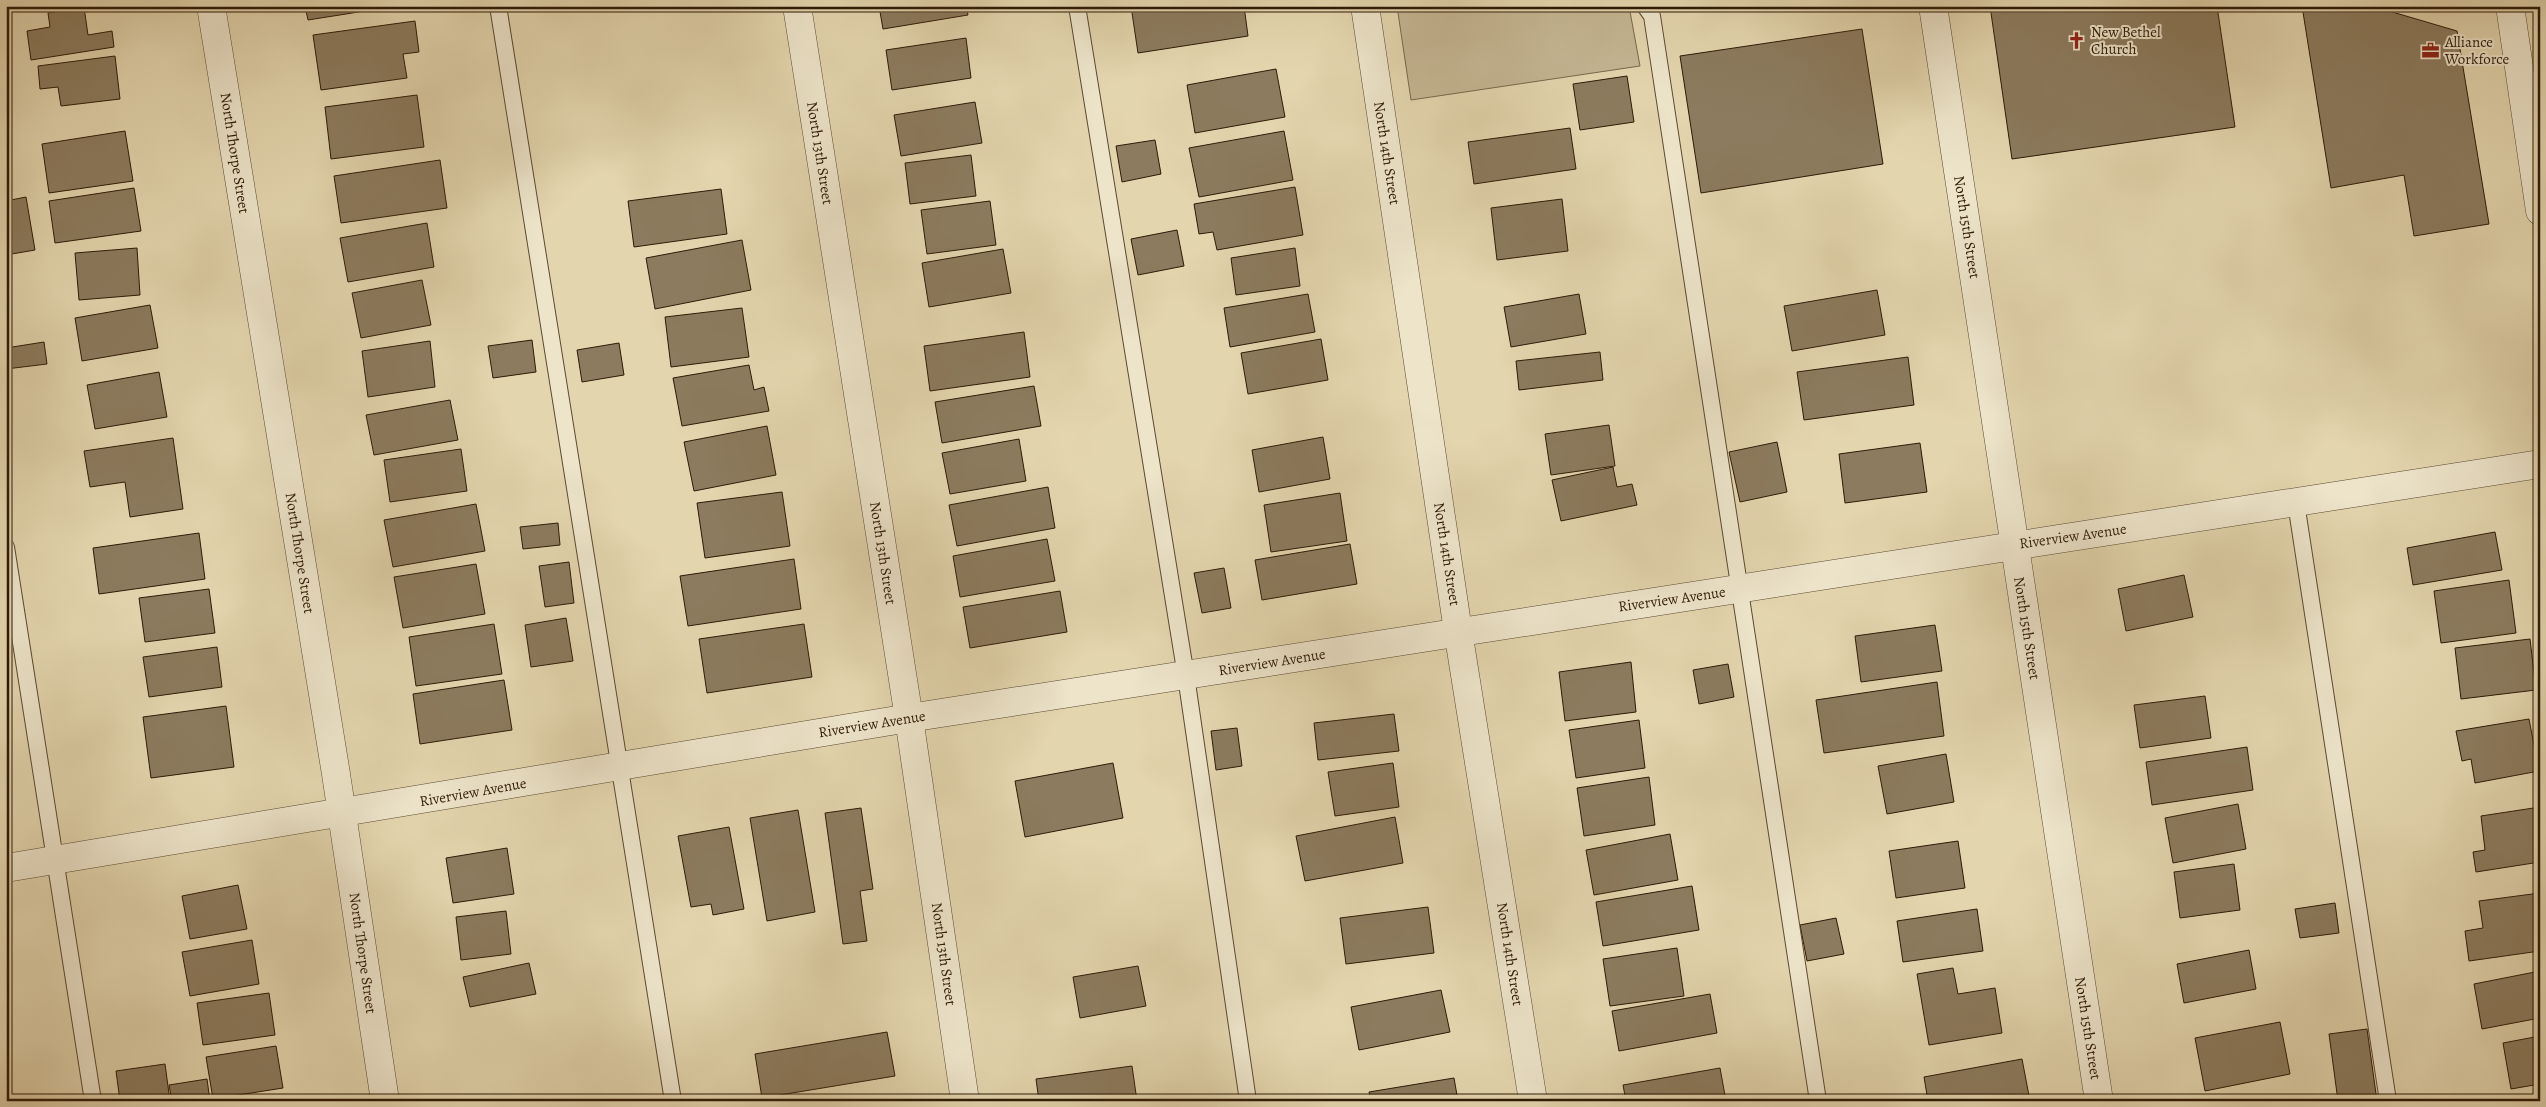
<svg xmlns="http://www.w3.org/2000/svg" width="2546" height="1107" font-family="Alegreya,serif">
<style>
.green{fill:#c4b592;stroke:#79684c}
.building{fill:#8c7b5e;stroke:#2e1a07}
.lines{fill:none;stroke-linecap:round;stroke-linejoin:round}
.service-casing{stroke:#5b4931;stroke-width:18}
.minor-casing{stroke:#5b4931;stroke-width:29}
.tertiary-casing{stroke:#5b4931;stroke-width:29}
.service{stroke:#ede4ca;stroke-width:16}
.minor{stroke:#ede4ca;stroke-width:28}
.tertiary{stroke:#ede4ca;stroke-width:28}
.labels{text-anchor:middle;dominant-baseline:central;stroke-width:4;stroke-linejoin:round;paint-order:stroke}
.poi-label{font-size:15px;fill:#2e1a07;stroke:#ede4ca;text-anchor:start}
.street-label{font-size:15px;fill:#2e1a07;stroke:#ede4ca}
</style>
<rect width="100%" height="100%" fill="#e3d5ae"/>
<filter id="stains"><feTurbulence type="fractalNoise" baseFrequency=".004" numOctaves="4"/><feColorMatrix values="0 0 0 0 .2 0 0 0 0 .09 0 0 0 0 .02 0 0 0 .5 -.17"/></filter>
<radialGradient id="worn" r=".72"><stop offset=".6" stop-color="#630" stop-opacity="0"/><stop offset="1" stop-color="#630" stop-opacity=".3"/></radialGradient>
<!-- green -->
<path class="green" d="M1397,6H1629L1640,66L1411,100Z"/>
<!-- building -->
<g class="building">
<path d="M305,6H389L390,7L308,20Z"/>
<path d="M879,6H966L968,15L883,29Z"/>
<path d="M1131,6H1244L1248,36L1138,53Z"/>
<path d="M1990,6H2217L2235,127L2012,159Z"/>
<path d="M2302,6H2372L2457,31L2489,224L2414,236L2404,175L2331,188Z"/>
<path d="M84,7L88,35L112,31L114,47L31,60L27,31L50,27L48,13Z"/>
<path d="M415,21L419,52L403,54L407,78L321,90L313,35Z"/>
<path d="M1862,29L1883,164L1701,193L1680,56Z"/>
<path d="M966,38L971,78L892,90L886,50Z"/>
<path d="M115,56L120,99L61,106L58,87L40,89L38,66Z"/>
<path d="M1276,69L1285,117L1195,133L1187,85Z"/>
<path d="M1627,76L1634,122L1580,130L1573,84Z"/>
<path d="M417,95L424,147L331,159L325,107Z"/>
<path d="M975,102L982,143L901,156L894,115Z"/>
<path d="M1570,128L1576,169L1474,184L1468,142Z"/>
<path d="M125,131L133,181L49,193L42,144Z"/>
<path d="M1284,131L1293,180L1199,197L1189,148Z"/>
<path d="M1155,140L1161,174L1122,182L1116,146Z"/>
<path d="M971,155L976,196L910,204L905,163Z"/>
<path d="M440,160L447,208L341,223L334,176Z"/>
<path d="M1295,187L1303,235L1217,250L1213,232L1199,234L1194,204Z"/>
<path d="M134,188L141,231L55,243L49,201Z"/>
<path d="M721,189L727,234L634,247L628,201Z"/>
<path d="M26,197L35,250L6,255V201Z"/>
<path d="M1562,199L1568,251L1497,260L1491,208Z"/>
<path d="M990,201L996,245L927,254L921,210Z"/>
<path d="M427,223L434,267L348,282L340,238Z"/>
<path d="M1177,230L1184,266L1138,275L1131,239Z"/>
<path d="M742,240L751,290L655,309L646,258Z"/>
<path d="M137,248L140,295L79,300L75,253Z"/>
<path d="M1295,248L1300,286L1236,295L1231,258Z"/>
<path d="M1003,249L1011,293L929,307L922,263Z"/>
<path d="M422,280L431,325L361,338L352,293Z"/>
<path d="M1877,290L1885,335L1792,351L1784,306Z"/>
<path d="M1308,294L1315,332L1230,347L1224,308Z"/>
<path d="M1579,294L1586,334L1511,347L1504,307Z"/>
<path d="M150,305L158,348L82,361L75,318Z"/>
<path d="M742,308L749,357L671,367L665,317Z"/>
<path d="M1024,332L1030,377L930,391L924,346Z"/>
<path d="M1321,339L1328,380L1248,394L1241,353Z"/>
<path d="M532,340L536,372L493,378L488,346Z"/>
<path d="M430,341L435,387L368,397L362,351Z"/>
<path d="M44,342L47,364L6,369V348Z"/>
<path d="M619,343L624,375L582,382L577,350Z"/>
<path d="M1600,352L1603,380L1519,390L1516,361Z"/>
<path d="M1908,357L1914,405L1804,420L1797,372Z"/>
<path d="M749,365L754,390L764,387L769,411L682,426L673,378Z"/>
<path d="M159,372L167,417L95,429L87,385Z"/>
<path d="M1034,386L1041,426L942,443L935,402Z"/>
<path d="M450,400L458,440L374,455L366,415Z"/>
<path d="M1609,425L1615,466L1551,475L1545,434Z"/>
<path d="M767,426L776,475L694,491L684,442Z"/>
<path d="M1323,437L1330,479L1259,492L1252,450Z"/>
<path d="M173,438L183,509L130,517L125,482L90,487L84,451Z"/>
<path d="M1019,439L1026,481L950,494L942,453Z"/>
<path d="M1777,442L1787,492L1740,502L1729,452Z"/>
<path d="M1920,443L1927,492L1845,503L1839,454Z"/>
<path d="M461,449L467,491L390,502L384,460Z"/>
<path d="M1613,467L1617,487L1632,484L1637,505L1561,521L1552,480Z"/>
<path d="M1048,487L1055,528L957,546L949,505Z"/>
<path d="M782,492L790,546L705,558L697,503Z"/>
<path d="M1340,493L1347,541L1271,552L1264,505Z"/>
<path d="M476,504L485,551L393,567L384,520Z"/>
<path d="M558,523L560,545L523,549L520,527Z"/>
<path d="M2495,532L2502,570L2413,585L2407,548Z"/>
<path d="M199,533L205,579L99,594L93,548Z"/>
<path d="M1047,539L1055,581L960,597L953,556Z"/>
<path d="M1350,544L1357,584L1262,600L1255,560Z"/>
<path d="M794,559L801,609L688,626L680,576Z"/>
<path d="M569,562L574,603L545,607L539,566Z"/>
<path d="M476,564L485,614L403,628L394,577Z"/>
<path d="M1224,568L1231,608L1202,613L1194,573Z"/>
<path d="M2184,575L2193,617L2126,631L2118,589Z"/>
<path d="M2509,580L2516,633L2441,643L2434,591Z"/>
<path d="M209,589L215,633L145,642L139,598Z"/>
<path d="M1060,591L1067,632L970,648L963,607Z"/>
<path d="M566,618L573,661L531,667L525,625Z"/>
<path d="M494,624L502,674L416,686L409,637Z"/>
<path d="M804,624L812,677L707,693L699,639Z"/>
<path d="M1935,625L1942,671L1861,682L1855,636Z"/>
<path d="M2530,639L2536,690L2461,699L2455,648Z"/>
<path d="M217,647L222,687L149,697L143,657Z"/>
<path d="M1631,662L1636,712L1565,721L1559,672Z"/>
<path d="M1728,664L1734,697L1699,704L1693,670Z"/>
<path d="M504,680L512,730L420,744L413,694Z"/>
<path d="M1937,682L1944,736L1824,753L1816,700Z"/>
<path d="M2205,696L2211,738L2140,748L2134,705Z"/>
<path d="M226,706L234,767L151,778L143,717Z"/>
<path d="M1394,714L1399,751L1318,760L1314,723Z"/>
<path d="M2529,719L2539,771L2475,783L2471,759L2462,761L2456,731Z"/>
<path d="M1639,720L1645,768L1576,778L1569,730Z"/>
<path d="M1237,728L1242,766L1216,770L1211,731Z"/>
<path d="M2247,747L2253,790L2152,805L2146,762Z"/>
<path d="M1946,754L1954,802L1887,814L1878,766Z"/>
<path d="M1113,763L1123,818L1025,837L1015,781Z"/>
<path d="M1393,763L1399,807L1335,816L1328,772Z"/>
<path d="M1649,777L1655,825L1584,836L1577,788Z"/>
<path d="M2238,804L2246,849L2173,863L2165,818Z"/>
<path d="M2540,807V862L2476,872L2473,852L2485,850L2481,816Z"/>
<path d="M861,808L873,889L860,891L867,941L843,944L825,813Z"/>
<path d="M798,810L815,912L767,921L750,818Z"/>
<path d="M1395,817L1403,863L1305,881L1296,836Z"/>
<path d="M729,827L744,909L713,915L711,904L691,907L678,836Z"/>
<path d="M1670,834L1678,880L1594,895L1586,850Z"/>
<path d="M1958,841L1965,888L1896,898L1889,851Z"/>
<path d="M507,848L514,894L453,903L446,858Z"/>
<path d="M2234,864L2240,910L2180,918L2174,872Z"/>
<path d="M238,885L247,929L190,939L182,896Z"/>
<path d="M1692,886L1699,930L1603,946L1596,902Z"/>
<path d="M2540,893V951L2469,961L2465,931L2483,928L2479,901Z"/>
<path d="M2335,903L2339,933L2300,938L2295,909Z"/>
<path d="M1428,907L1434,953L1346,964L1340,918Z"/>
<path d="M1977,909L1983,951L1903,962L1897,921Z"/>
<path d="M506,911L511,954L461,960L456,917Z"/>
<path d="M1836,918L1844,954L1807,961L1800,925Z"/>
<path d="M252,940L259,984L190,996L182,952Z"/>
<path d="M1677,948L1684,996L1610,1006L1603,959Z"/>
<path d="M2249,950L2256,989L2184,1003L2177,964Z"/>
<path d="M529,963L536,994L470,1007L463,977Z"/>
<path d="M1138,966L1146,1006L1080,1018L1073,977Z"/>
<path d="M1953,968L1958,994L1995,988L2002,1033L1929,1045L1917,974Z"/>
<path d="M2540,971V1018L2482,1029L2474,984Z"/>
<path d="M1441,990L1450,1032L1359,1050L1351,1007Z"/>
<path d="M269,993L275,1035L203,1045L197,1003Z"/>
<path d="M1710,994L1717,1033L1619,1051L1612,1011Z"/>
<path d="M2280,1022L2290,1074L2205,1091L2195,1038Z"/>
<path d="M2367,1029L2377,1101H2338L2329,1034Z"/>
<path d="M887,1032L895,1076L762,1098L755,1054Z"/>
<path d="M2540,1036V1084L2511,1089L2503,1043Z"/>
<path d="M276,1046L283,1088L213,1099L206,1057Z"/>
<path d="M2022,1059L2030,1101H1928L1924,1077Z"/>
<path d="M165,1064L170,1101H120L116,1071Z"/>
<path d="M1132,1066L1137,1101H1039L1036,1079Z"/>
<path d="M1720,1068L1726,1101H1626L1623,1085Z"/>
<path d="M1454,1078L1458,1101H1371L1369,1092Z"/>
<path d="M207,1079L210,1101H172L169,1085Z"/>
</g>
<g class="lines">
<defs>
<g id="service">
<path d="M498,6L673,1101"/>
<path d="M1077,6L1186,676L1248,1101"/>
<path d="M1645,6L1652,16L1818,1101"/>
<path d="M2296,503L2388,1101"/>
<path d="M6,547L93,1101"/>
</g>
<g id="minor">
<path d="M211,6L336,774L385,1101"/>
<path d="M1365,6L1458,631L1533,1101"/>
<path d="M1933,6L2099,1101"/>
<path d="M2510,6L2540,211"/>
<path d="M6,868L909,718L2540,464"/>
</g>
<path id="tertiary" d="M797,6L909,718L965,1101"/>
</defs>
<!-- service casing -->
<use href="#service" class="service-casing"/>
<!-- minor casing -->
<use href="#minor" class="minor-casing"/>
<!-- tertiary casing -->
<use href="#tertiary" class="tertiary-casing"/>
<!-- service -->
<use href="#service" class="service"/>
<!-- minor -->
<use href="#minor" class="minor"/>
<!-- tertiary -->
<use href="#tertiary" class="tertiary"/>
</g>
<!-- icons -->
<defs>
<symbol id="church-bare" viewBox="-9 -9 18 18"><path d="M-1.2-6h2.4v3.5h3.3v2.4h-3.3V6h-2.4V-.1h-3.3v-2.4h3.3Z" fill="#8f2418" stroke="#ede4ca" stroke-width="2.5" paint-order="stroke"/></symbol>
<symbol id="office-bare" viewBox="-9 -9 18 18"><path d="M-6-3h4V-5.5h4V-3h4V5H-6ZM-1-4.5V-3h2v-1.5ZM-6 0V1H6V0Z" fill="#8f2418" stroke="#ede4ca" stroke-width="2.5" paint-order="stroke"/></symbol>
</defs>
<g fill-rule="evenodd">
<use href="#church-bare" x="2064" y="28" width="25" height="25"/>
<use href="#office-bare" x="2418" y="38" width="25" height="25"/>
</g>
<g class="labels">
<!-- poi labels -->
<g class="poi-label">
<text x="2091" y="32">New Bethel<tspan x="2091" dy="17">Church</tspan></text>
<text x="2445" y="42">Alliance<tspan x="2445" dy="17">Workforce</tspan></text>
</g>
<!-- street labels -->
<g class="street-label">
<text transform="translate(235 153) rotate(81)">North Thorpe Street</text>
<text transform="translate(820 153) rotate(81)">North 13th Street</text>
<text transform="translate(1387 153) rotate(81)">North 14th Street</text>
<text transform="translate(1967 227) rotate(81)">North 15th Street</text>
<text transform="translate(2073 536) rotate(-8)">Riverview Avenue</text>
<text transform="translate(300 553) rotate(81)">North Thorpe Street</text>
<text transform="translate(883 553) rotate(81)">North 13th Street</text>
<text transform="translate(1447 554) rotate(81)">North 14th Street</text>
<text transform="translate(1672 599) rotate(-8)">Riverview Avenue</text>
<text transform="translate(2027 628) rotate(81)">North 15th Street</text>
<text transform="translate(1272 662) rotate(-9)">Riverview Avenue</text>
<text transform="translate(872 724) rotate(-9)">Riverview Avenue</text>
<text transform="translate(473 792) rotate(-10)">Riverview Avenue</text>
<text transform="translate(363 953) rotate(82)">North Thorpe Street</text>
<text transform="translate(944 954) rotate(82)">North 13th Street</text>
<text transform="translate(1510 954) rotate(81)">North 14th Street</text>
<text transform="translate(2088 1028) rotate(81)">North 15th Street</text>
</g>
</g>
<!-- margin -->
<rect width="2546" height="1107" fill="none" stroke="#e3d5ae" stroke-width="25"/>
<rect x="8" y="8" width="2531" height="1092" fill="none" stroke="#2e1a07" stroke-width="2.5"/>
<rect x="12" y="12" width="2521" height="1082" fill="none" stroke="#2e1a07"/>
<rect width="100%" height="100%" filter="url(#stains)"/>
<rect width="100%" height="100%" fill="url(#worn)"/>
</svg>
